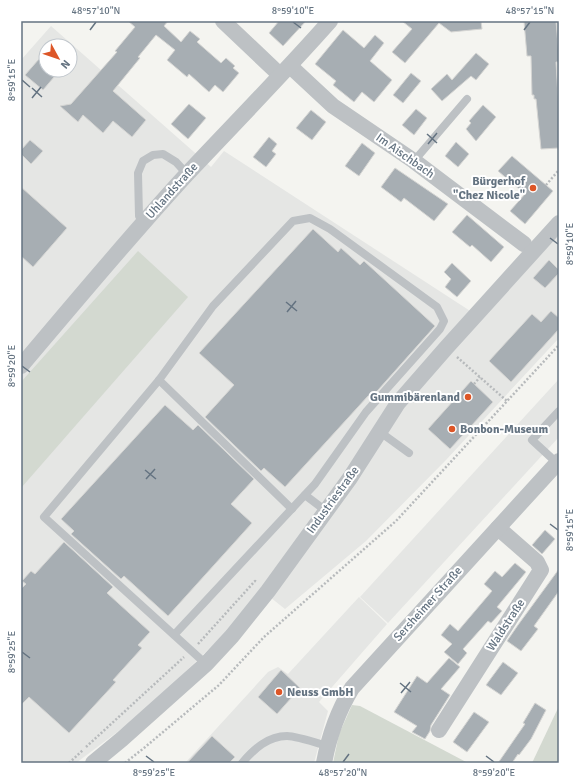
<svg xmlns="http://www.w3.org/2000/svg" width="580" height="784" font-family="Signika,sans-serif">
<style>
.built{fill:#e5e6e4;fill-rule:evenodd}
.green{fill:#d3d9d0}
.building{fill:#a7aeb3;stroke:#d5d5d3}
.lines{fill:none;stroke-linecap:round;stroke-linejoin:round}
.path{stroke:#b7babc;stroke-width:2.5;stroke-dasharray:2 2;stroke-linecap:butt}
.service{stroke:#bdc1c4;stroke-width:8}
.minor{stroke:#bdc1c4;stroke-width:16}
.ticks{fill:none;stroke:#647381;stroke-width:1.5}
.poi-dot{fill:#dd5627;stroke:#fff;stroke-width:1.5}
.labels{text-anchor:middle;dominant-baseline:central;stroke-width:4;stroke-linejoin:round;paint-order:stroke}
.street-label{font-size:12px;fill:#647381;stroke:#fff}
.poi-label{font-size:12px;font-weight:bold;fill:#647381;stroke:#fff;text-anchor:end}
.neatline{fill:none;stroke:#647381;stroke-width:1.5}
.ticks-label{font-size:10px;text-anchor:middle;fill:#647381}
</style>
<rect width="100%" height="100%" fill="#f4f4f0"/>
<!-- built -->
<g class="built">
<path d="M51,26L211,167L224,151L481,318L559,233V338L446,460L366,541L285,609L261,590L231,627L172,685L128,724L76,763H21V60ZM46,46H70V70H46Z"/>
<path d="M559,379V437L388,623L360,597Z"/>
<path d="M359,597L387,624L319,702L328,711L314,763H185L268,672L278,667L288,674Z"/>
</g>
<!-- green -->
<g class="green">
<path d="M138,251L188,297L21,488V382Z"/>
<path d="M352,705L360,706L468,763H333L339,734Z"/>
<path d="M559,706V763H532Z"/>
</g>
<!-- building -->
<g class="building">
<path d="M128,21H168L164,26L181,42L190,31L200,39L197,42L221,63L226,58L235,66L233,68L239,73L223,92L215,85L209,92L189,74L187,77L167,60L175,50L156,35L138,57L140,58L113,91L146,120L132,137L113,121L103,133L83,115L78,122L60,106L71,104L117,52L115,51L135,27Z"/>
<path d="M279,21H306L283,46L269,33Z"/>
<path d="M402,21H481L482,29L451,32L439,23L405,63L392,52L412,29Z"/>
<path d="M524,21H556L559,57V62H556L558,97L559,148L541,149L536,99H534V95H532L531,56H527Z"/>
<path d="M343,30L364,48L375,35L384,43L370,61L392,80L374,102L362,92L354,102L333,85L336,81L315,64Z"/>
<path d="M46,51V70H60L43,90L25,75Z"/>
<path d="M476,53L489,64L476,80L471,76L442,101L431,89L447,74L452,80Z"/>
<path d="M411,73L421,81L403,103L393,95Z"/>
<path d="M189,104L206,118L188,139L171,124Z"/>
<path d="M483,105L496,117L476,141L466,129L471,123L469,121Z"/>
<path d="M416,109L427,118L414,135L402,125Z"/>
<path d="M311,110L326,122L312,140L296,128Z"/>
<path d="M269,137L277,144L272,151L276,154L266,167L253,157Z"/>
<path d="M30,140L43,151L31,164L21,154V150Z"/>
<path d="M456,142L469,154L458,167L445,156Z"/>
<path d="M362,143L375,153L359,176L345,166Z"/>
<path d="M512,156L553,191L525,224L510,211L525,194L498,171Z"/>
<path d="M395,168L448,204L434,221L404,198L401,202L381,187Z"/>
<path d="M21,187L67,228L33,267L21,256Z"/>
<path d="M467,215L504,247L491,262L472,245L470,247L452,232Z"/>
<path d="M313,229L338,252L341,248L360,265L364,261L435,326L370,399L368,396L285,487L264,468L261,471L205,417L234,385L199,353Z"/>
<path d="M549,260L559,270V273L545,288L533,278Z"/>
<path d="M452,263L471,281L457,297L445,287L451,279L444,272Z"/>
<path d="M551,311L559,318V329L511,382L489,361L532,314L541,322Z"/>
<path d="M471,381L493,402L450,449L428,429Z"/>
<path d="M165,405L193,430L198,425L254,479L231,504L252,523L168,616L124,576L121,579L71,534L74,531L61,519Z"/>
<path d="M545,530L555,539L542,554L532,545Z"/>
<path d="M64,542L113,587L107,593L150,632L138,645L142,648L113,680L116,682L69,733L29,697L21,705V589L26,584L22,581L31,571L35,574Z"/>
<path d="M515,563L526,572L497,607L502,611L491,623L488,621L463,649L467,653L458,664L444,652L452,644L441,635L450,624L458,631L492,591L484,584L495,571L502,577Z"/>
<path d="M559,569V591L534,626L538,629L521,651L507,641L518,625Z"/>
<path d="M449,658L460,667L441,689L450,695L431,725L430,731L425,739L412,732L417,726L394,712L417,676L427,683Z"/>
<path d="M503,662L518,673L501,695L486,685Z"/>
<path d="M281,670L300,688L277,714L258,697Z"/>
<path d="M535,703L546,710L531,739L519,755L518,754L512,763H498L525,724L523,723Z"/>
<path d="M474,712L489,722L467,752L453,742Z"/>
<path d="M212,736L235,757L229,763H187Z"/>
</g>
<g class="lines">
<!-- path -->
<g class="path">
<path d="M546,185L559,170"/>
<path d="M457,357L507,401"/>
<path d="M474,384L480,377"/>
<path d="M198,644L255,581L256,582"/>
<path d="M86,747L184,657"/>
<path d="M69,763L83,750"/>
<path d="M125,763L144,748L219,685L264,637L396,521L559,345"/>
</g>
<!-- service -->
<g class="service">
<path d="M414,161L467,99"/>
<path d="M143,223L139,216L138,173L143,161L153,155L163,154L176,162L187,174"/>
<path d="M159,380L292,509"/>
<path d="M380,432L409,453"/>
<path d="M557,463L532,440L559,411"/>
<path d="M305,495L326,511"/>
<path d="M174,635L315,484L366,412L440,329L444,321L437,307L330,229L310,218L293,221L213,306L159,380L44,517L206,664"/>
<path d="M242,763C254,749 268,736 287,736C296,736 317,743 327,746"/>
</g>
<!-- minor -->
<g class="minor">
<path d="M223,21L280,75"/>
<path d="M290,66L333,106L414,161L524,244"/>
<path d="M21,366C76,301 130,236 187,174C235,123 284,73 330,21"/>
<path d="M439,730L541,570L537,562L498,528"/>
<path d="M93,763L122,739L206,664L232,636L268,591L350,478L398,403L446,348L559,223"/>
<path d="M324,763C329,736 338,711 352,688L559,461"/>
</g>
</g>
<!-- ticks -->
<path class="ticks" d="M293,22L301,28M90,30L96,22M524,30L530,22M22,80L30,87M32,88L42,97M32,98L41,87M427,134L437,143M428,144L437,133M550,238L558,244M286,302L297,311M287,312L296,301M22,366L30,372M145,470L156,479M146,479L155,469M550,524L558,530M22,652L30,658M400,683L411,692M401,693L410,682M146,756L154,762M486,756L494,762M343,762L349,754"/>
<!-- markers -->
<g class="poi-dot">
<circle cx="533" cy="188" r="4"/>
<circle cx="468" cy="397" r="4"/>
<circle cx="452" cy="429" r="4"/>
<circle cx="279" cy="692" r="4"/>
</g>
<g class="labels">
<!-- street labels -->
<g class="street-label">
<text transform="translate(405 156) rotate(35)">Im Aischbach</text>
<text transform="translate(172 191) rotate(-48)">Uhlandstraße</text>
<text transform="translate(333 500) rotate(-54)">Industriestraße</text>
<text transform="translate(428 604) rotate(-48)">Sersheimer Straße</text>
<text transform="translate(506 625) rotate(-57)">Waldstraße</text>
</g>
<!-- poi labels -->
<g class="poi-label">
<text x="525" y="181">Bürgerhof<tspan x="525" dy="14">"Chez Nicole"</tspan></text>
<text x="460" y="397">Gummibärenland</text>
<text x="460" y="429" text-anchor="start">Bonbon-Museum</text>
<text x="287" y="692" text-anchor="start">Neuss GmbH</text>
</g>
</g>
<!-- border -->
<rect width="580" height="784" fill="none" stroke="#ffffff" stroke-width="44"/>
<!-- north arrow -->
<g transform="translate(58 58) rotate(130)"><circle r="19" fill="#ffffff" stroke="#c1c7cd"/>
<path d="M0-3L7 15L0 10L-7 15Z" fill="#dd5627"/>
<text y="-6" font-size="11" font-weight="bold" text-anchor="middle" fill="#647381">N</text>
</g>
<rect x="22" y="22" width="536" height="740" class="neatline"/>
<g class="ticks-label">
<text x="96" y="14">48°57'10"N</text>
<text x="293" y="14">8°59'10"E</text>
<text x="530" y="14">48°57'15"N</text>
<text transform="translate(11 80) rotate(-90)" y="4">8°59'15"E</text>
<text transform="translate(569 244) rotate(-90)" y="4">8°59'10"E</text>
<text transform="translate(11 366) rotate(-90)" y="4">8°59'20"E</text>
<text transform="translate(569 530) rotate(-90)" y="4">8°59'15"E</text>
<text transform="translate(11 652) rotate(-90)" y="4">8°59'25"E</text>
<text x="154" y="776">8°59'25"E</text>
<text x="343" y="776">48°57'20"N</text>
<text x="494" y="776">8°59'20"E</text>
</g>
</svg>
